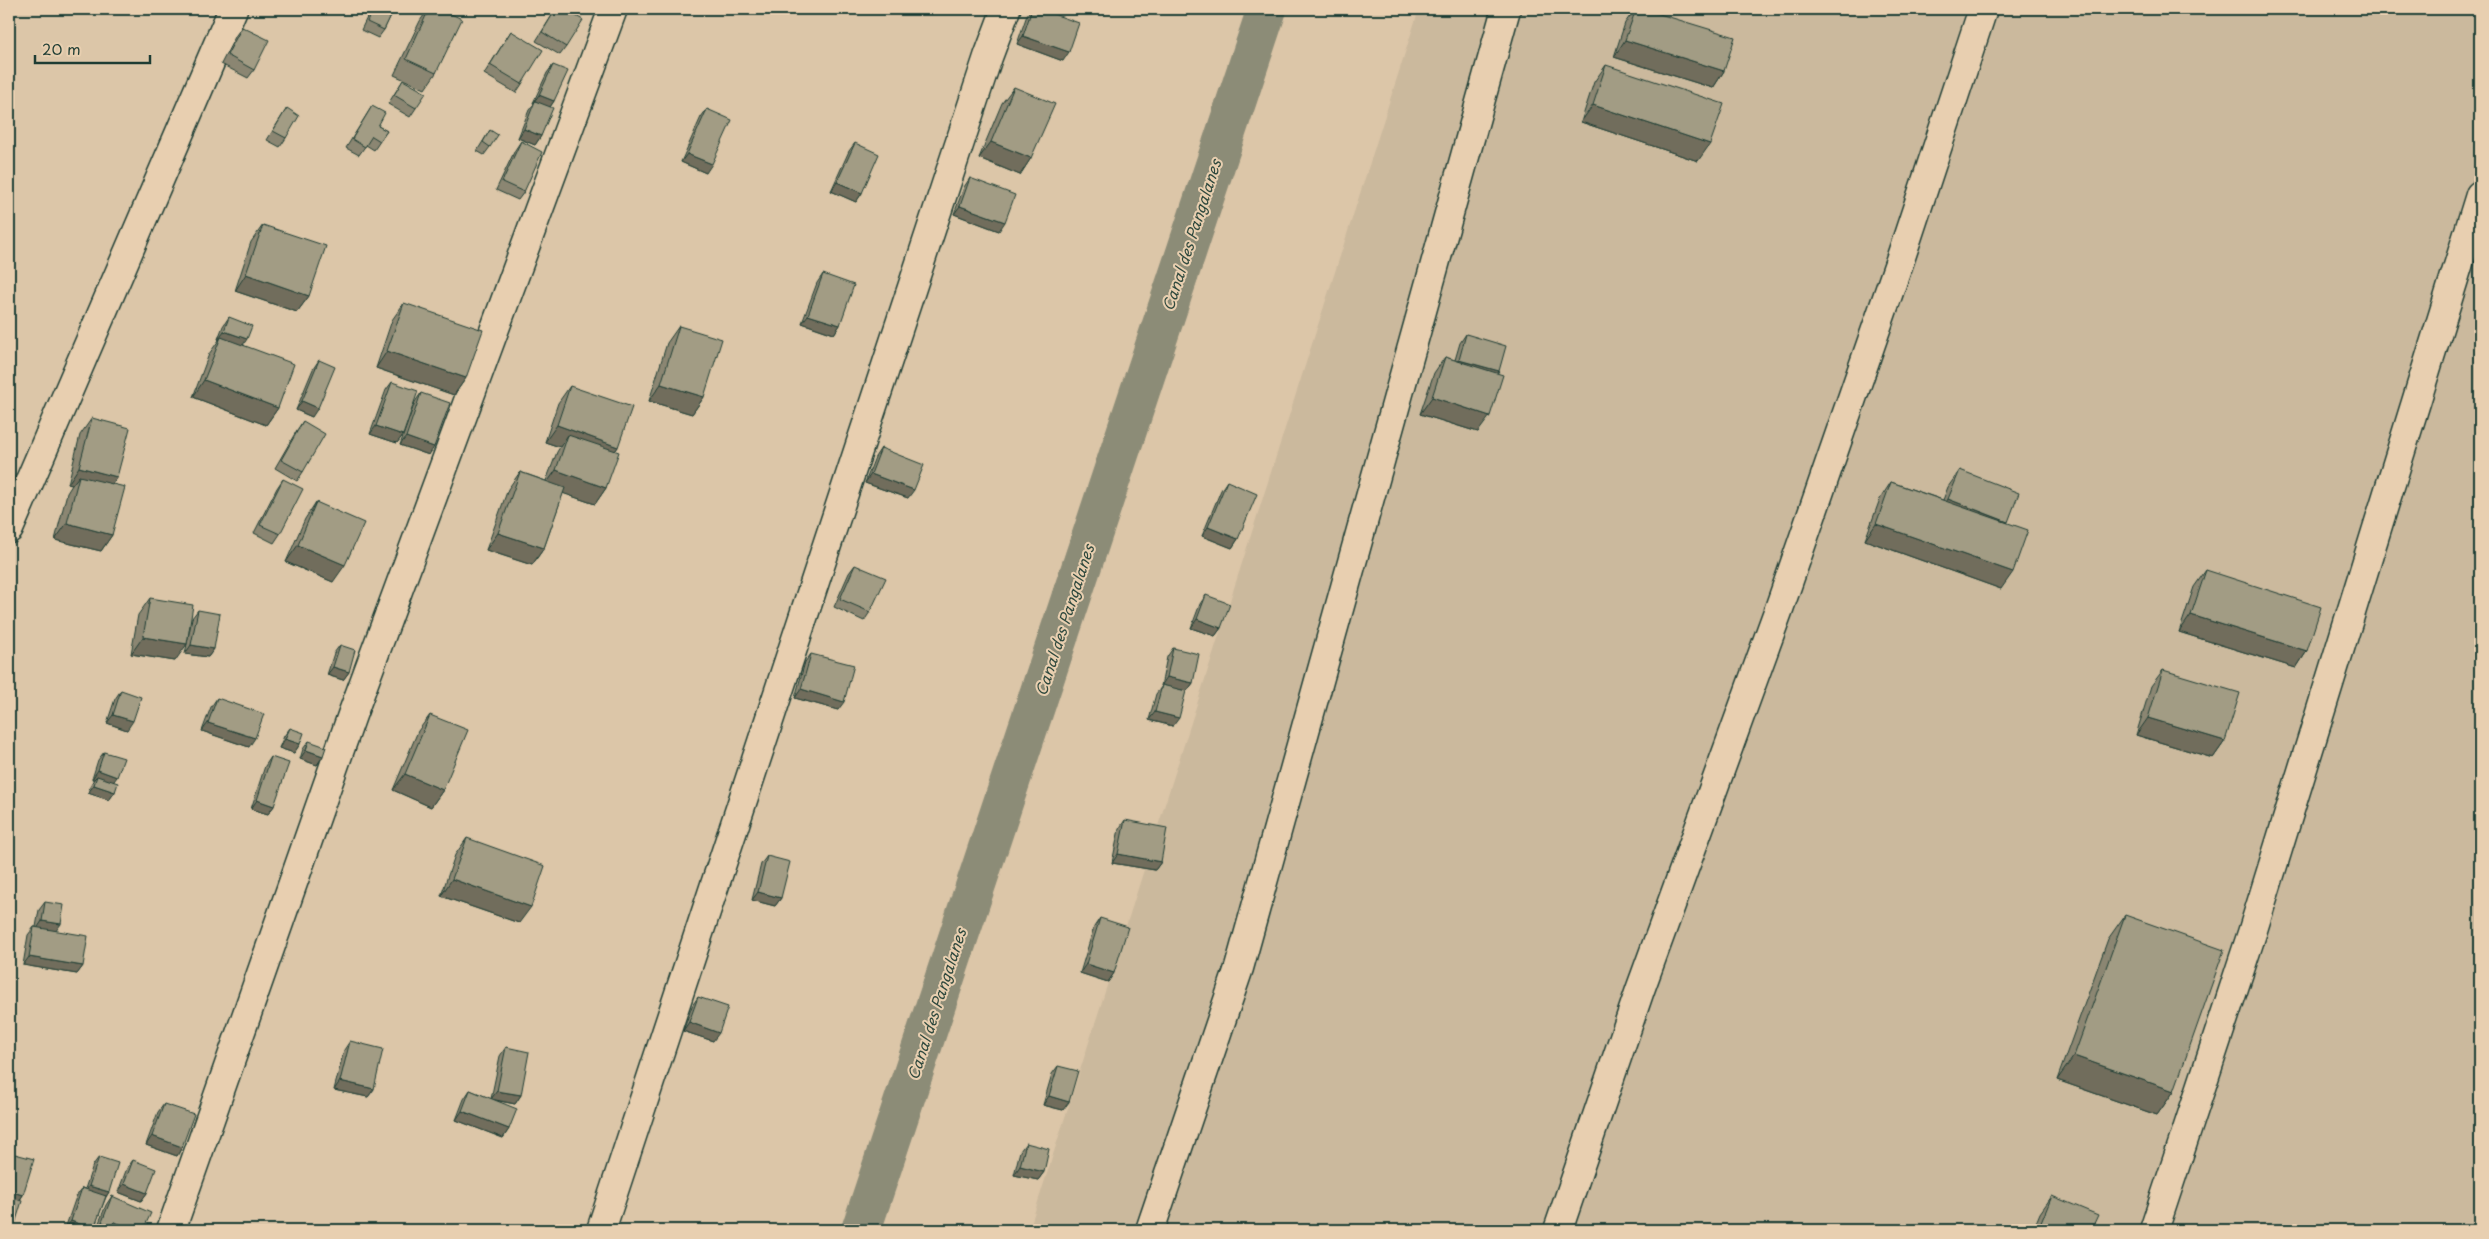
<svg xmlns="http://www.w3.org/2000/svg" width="2489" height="1239" font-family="'Playpen Sans',sans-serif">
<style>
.built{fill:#cbb99d}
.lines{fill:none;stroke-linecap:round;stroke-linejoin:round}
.canal{stroke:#8c8c77;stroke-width:40}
.minor-casing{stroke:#1f3d34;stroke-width:31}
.minor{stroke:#e8cfb0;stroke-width:28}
.wall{fill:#8b8672;stroke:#1f3d34}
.shaded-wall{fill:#716d5c;stroke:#1f3d34}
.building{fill:#a29c84;stroke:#1f3d34}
.labels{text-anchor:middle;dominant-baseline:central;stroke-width:4;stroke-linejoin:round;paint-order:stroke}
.water-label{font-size:15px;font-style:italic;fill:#2f493e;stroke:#e8cfb0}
</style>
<rect width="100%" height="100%" fill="#dcc6a8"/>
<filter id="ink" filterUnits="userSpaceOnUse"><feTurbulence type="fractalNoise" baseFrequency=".02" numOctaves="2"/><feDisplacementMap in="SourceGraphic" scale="10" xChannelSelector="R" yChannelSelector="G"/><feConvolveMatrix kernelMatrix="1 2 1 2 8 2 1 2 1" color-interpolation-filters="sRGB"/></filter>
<g filter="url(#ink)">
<!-- built -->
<path class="built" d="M1419,9H2480V1230H1029Z"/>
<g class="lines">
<!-- canal -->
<path class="canal" d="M861,1230L1267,9"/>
<defs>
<g id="minor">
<path d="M9,529L233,9"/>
<path d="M171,1230L352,715L613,9"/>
<path d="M601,1230L988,57L1006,9"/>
<path d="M1150,1230L1239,968L1506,9"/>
<path d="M1558,1230L1640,990L1780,606L1900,260L1983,9"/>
<path d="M2154,1230L2252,933L2480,195"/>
</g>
</defs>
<!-- minor casing -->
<use href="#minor" class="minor-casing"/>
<!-- minor -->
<use href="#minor" class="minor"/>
</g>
<!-- wall -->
<g class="wall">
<path d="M371,9H394L384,30L378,38L361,30Z"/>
<path d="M428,9H440L436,73L425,89L394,75L420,21Z"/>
<path d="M556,9L566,47L560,55L536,41Z"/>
<path d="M1031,9H1039L1063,61L1017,44L1027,15Z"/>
<path d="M1635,9H1643L1724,71L1713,88L1614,57L1625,23Z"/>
<path d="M242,27L254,70L248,78L221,64L236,35Z"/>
<path d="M511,31L522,84L516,93L484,74Z"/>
<path d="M553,65L554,101L550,107L541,136L535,145L518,138L529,110L534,104L533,103L547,73Z"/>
<path d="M1606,65L1698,161L1581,122L1594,82Z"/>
<path d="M403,80L416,108L410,117L388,104Z"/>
<path d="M1014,87L1031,158L1020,175L979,158L1002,103Z"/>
<path d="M372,106L378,126L387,131L374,150L366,145L359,155L346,148Z"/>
<path d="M287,108L286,138L280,147L267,140Z"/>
<path d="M707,109L706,173L681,162L701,117Z"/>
<path d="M490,130V147L484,155L477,151Z"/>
<path d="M521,141L524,192L518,200L496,190L515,150Z"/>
<path d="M855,143L862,193L856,202L831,191L849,151Z"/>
<path d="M970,178L999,231L954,214L964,187Z"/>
<path d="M263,225L309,296L297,312L235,291L251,242Z"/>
<path d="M823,274L840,325L834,334L802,323L817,283Z"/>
<path d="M404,303L466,378L454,395L376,368L392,320Z"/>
<path d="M229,317L278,408L266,425L193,397L209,354L219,340L218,339L223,326Z"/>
<path d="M679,326L704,397L692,414L649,401L667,343Z"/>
<path d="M1466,334L1497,373L1478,432L1420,414L1434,373L1445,357L1455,360L1460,343Z"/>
<path d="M319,360L312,417L296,410L313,369Z"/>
<path d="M392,382L403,435L397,443L370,434L386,390Z"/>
<path d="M570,386L618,447L615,451L606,488L595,504L563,493L544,548L532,565L486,550L508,489L520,472L546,481L557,452L560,447L545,442L558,403Z"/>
<path d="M421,393L429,455L400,445L415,402Z"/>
<path d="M92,418L112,484V535L101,551L55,540L67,493L72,485L68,484L80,435Z"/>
<path d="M303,421V472L297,481L275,468L297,430Z"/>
<path d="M881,448L908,498L865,483L875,457Z"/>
<path d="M1960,470L2008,522L2007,523L2001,589L1865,540L1880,499L1891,482L1943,500L1948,487Z"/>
<path d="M283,479L280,534L274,543L254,533L277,488Z"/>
<path d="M1227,481L1238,539L1232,548L1202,536L1221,490Z"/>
<path d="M316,502L333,582L286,562L305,519Z"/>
<path d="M855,565L870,612L864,621L834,607L849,573Z"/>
<path d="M2206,570L2307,651L2296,668L2179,632L2194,587Z"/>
<path d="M1206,595L1221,628L1215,636L1191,628L1200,604Z"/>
<path d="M150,598L175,661L131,654L138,615Z"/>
<path d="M198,610L214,649L208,657L185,654L192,618Z"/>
<path d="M340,645L349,672L343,680L327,675L334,653Z"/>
<path d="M1173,648L1193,683L1187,691L1171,688L1173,726L1149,720L1156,694L1162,686H1161L1167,657Z"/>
<path d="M811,654L838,710L795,698L805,662Z"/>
<path d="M2163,670L2225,741L2213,758L2136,735L2151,686Z"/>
<path d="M121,690L127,730L107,723L115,699Z"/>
<path d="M217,698L249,747L202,731L211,707Z"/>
<path d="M430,715L443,790L431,807L393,790L418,731Z"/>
<path d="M290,728L300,744L294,753L279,748L284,736Z"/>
<path d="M309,741L323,756L317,765L300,759L303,749Z"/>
<path d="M104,752L114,782L115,792L109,800L88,793L91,784L94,779H92L98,760Z"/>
<path d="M271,757L274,806L268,814L251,809L265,766Z"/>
<path d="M1125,820L1161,862L1155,870L1112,863L1119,829Z"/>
<path d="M467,838L519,923L441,896L455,855Z"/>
<path d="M767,856L781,898L775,906L752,900L761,864Z"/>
<path d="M45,902L56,931L83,966L77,974L23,965L28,935L34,927H36L39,910Z"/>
<path d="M2125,915L2174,1091L2157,1115L2057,1080L2108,939Z"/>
<path d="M1100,918L1114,973L1108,982L1080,973L1094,927Z"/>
<path d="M698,997L713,1041L683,1031L692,1006Z"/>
<path d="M350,1041L374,1089L368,1097L334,1090L344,1050Z"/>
<path d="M506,1047L521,1095L515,1104L494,1100L509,1129L503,1138L456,1120L464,1099L470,1090L491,1099L500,1056Z"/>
<path d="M1058,1066L1063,1110L1043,1105L1052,1074Z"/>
<path d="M164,1104L182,1147L177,1156L146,1145L158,1112Z"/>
<path d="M1026,1143L1044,1172L1038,1180L1014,1175L1020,1151Z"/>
<path d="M15,1154L23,1195L20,1200L15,1224L10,1230H9V1164Z"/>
<path d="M99,1157L109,1192L106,1197L93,1230H67L65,1229L76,1197L82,1188L85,1189L93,1165Z"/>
<path d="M133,1160L147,1193L141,1201L118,1192L127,1168Z"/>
<path d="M112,1196L143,1230H96L106,1205Z"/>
<path d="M2052,1196L2091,1230H2033L2040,1213Z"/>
</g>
<!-- shaded-wall -->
<g class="shaded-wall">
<path d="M1023,36L1069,52L1063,61L1017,44Z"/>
<path d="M1625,40L1724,71L1713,88L1614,57Z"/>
<path d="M539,95L554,101L548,110L535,101L534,104L533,103Z"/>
<path d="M1593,105L1710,144L1698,161L1581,122Z"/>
<path d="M524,129L541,136L535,145L518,138Z"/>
<path d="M991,142L1031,158L1020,175L979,158Z"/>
<path d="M687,154L712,164L706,173L681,162Z"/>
<path d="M837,182L862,193L856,202L831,191Z"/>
<path d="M960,206L1005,222L999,231L954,214Z"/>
<path d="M246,274L309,296L297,312L235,291Z"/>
<path d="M808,315L840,325L834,334L802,323Z"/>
<path d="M224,331L247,339L241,348L221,337L219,340L218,339Z"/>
<path d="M387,351L466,378L454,395L376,368Z"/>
<path d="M1459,360L1499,371L1493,379L1453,369Z"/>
<path d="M204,380L278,408L266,425L193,397Z"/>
<path d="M661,384L704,397L692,414L649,401Z"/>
<path d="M1432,397L1490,416L1478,432L1420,414Z"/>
<path d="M302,401L318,408L312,417L296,410Z"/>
<path d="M557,425L618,447L606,463L568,435L560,447L545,442Z"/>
<path d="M376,426L403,435L397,443L370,434Z"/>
<path d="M406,437L434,447L429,455L400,445Z"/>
<path d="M79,467L117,477L105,494L79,476L72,485L68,484Z"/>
<path d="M556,470L606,488L595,504L544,487Z"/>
<path d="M871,474L914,490L908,498L865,483Z"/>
<path d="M1948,499L2008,522L1996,538L1937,516Z"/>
<path d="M67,523L112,535L101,551L55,540Z"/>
<path d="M1876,524L2013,572L2001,589L1865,540Z"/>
<path d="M1208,527L1238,539L1232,548L1202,536Z"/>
<path d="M498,533L544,548L532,565L486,550Z"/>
<path d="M298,545L345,565L333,582L286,562Z"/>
<path d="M2191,615L2307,651L2296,668L2179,632Z"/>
<path d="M1197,619L1221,628L1215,636L1191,628Z"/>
<path d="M143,637L187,644L175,661L131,654Z"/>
<path d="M191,645L214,649L208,657L185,654Z"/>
<path d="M333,667L349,672L343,680L327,675Z"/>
<path d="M1167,677L1193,683L1187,691L1161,686Z"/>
<path d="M801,689L844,702L838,710L795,698Z"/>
<path d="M1155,712L1179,718L1173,726L1149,720Z"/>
<path d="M113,715L133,721L127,730L107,723Z"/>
<path d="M2148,718L2225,741L2213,758L2136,735Z"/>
<path d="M208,723L255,738L249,747L202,731Z"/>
<path d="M285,739L300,744L294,753L279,748Z"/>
<path d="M306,750L323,756L317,765L300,759Z"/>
<path d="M98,770L117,777L111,785L97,776L94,779H92Z"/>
<path d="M405,774L443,790L431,807L393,790Z"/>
<path d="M94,785L115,792L109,800L88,793Z"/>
<path d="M257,800L274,806L268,814L251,809Z"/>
<path d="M1118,854L1161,862L1155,870L1112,863Z"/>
<path d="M452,879L531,907L519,923L441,896Z"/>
<path d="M758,892L781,898L775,906L752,900Z"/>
<path d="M42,921L61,924L55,932L36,930Z"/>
<path d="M29,957L83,966L77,974L23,965Z"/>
<path d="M1086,964L1114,973L1108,982L1080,973Z"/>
<path d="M689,1022L719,1033L713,1041L683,1031Z"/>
<path d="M2074,1056L2174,1091L2157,1115L2057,1080Z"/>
<path d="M340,1081L374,1089L368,1097L334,1090Z"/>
<path d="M497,1091L521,1095L515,1104L491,1099Z"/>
<path d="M1049,1096L1069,1102L1063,1110L1043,1105Z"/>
<path d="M462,1111L509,1129L503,1138L456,1120Z"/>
<path d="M152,1136L182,1147L177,1156L146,1145Z"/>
<path d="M1020,1166L1044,1172L1038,1180L1014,1175Z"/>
<path d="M124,1184L147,1193L141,1201L118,1192Z"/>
<path d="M89,1186L109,1192L103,1201L83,1195Z"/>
<path d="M9,1191L23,1195L17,1204L9,1202Z"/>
<path d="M71,1221L94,1229L93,1230H67L65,1229Z"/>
<path d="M9,1222L15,1224L10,1230H9Z"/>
<path d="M102,1222L111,1226L108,1230H96Z"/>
</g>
<!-- building -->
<g class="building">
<path d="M373,9H394L384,30L367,22Z"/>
<path d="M429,9H440L462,19L436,73L406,59Z"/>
<path d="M556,9H564L583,20L566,47L542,32Z"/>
<path d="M1032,9H1039L1079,23L1069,52L1023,36Z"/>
<path d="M1636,9H1643L1735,37L1724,71L1625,40Z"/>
<path d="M242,27L269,40L254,70L227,55Z"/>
<path d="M511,31L543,50L522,84L490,65Z"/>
<path d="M553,65L568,71L554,101L539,95Z"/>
<path d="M1606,65L1724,104L1710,144L1593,105Z"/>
<path d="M403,80L426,93L416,108L394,95Z"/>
<path d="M1014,87L1055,104L1031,158L991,142Z"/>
<path d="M535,101L553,108L541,136L524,129Z"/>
<path d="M372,106L385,113L378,126L387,131L380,141L372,136L365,147L352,139Z"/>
<path d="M287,108L299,116L286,138L273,131Z"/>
<path d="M707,109L732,120L712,164L687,154Z"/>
<path d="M490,130L498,135L490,147L483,142Z"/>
<path d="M521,141L542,152L524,192L502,182Z"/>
<path d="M855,143L879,154L862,193L837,182Z"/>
<path d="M970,178L1015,195L1005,222L960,206Z"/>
<path d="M263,225L326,246L309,296L246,274Z"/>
<path d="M823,274L854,285L840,325L808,315Z"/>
<path d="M404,303L483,330L466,378L387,351Z"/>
<path d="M229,317L252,326L247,339L224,331Z"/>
<path d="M679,326L722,339L704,397L661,384Z"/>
<path d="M1466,334L1506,346L1499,371L1459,360Z"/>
<path d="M221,337L294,364L278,408L204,380Z"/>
<path d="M1445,357L1503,375L1490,416L1432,397Z"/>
<path d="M319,360L335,367L318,408L302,401Z"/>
<path d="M392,382L418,391L403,435L376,426Z"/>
<path d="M570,386L632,407L618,447L557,425Z"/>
<path d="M421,393L450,403L434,447L406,437Z"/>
<path d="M92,418L130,428L117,477L79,467Z"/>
<path d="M303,421L325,434L303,472L281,460Z"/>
<path d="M568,435L619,452L606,488L556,470Z"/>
<path d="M881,448L924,465L914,490L871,474Z"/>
<path d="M1960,470L2019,493L2008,522L1948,499Z"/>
<path d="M520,472L565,488L544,548L498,533Z"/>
<path d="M79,476L125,487L112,535L67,523Z"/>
<path d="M283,479L303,489L280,534L260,525Z"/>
<path d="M1227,481L1257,494L1238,539L1208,527Z"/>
<path d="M1891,482L2028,530L2013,572L1876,524Z"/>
<path d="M316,502L364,523L345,565L298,545Z"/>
<path d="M855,565L886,578L870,612L840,599Z"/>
<path d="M2206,570L2321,607L2307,651L2191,615Z"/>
<path d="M1206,595L1230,604L1221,628L1197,619Z"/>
<path d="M150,598L193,605L187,644L143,637Z"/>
<path d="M198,610L220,614L214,649L191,645Z"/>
<path d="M340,645L355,650L349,672L333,667Z"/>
<path d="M1173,648L1199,654L1193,683L1167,677Z"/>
<path d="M811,654L854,665L844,702L801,689Z"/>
<path d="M2163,670L2240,693L2225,741L2148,718Z"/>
<path d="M1162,685L1186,691L1179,718L1155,712Z"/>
<path d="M121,690L141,697L133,721L113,715Z"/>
<path d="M217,698L264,714L255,738L208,723Z"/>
<path d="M430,715L468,730L443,790L405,774Z"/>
<path d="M290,728L304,733L300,744L285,739Z"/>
<path d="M309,741L326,747L323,756L306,750Z"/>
<path d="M104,752L124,758L117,777L98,770Z"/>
<path d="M271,757L289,763L274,806L257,800Z"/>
<path d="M97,776L118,783L115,792L94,785Z"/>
<path d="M1125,820L1167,828L1161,862L1118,854Z"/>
<path d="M467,838L545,866L531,907L452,879Z"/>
<path d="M767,856L790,862L781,898L758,892Z"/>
<path d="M45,902L64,905L61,924L42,921Z"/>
<path d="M2125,915L2224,950L2174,1091L2074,1056Z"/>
<path d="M1100,918L1128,927L1114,973L1086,964Z"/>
<path d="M34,927L88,936L83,966L29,957Z"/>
<path d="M698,997L728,1007L719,1033L689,1022Z"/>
<path d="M350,1041L383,1049L374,1089L340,1081Z"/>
<path d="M506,1047L529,1052L521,1095L497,1091Z"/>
<path d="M1058,1066L1078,1071L1069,1102L1049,1096Z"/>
<path d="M470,1090L517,1109L509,1129L462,1111Z"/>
<path d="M164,1104L194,1114L182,1147L152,1136Z"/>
<path d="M1026,1143L1049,1149L1044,1172L1020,1166Z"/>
<path d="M15,1154L34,1159L23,1195L9,1191V1175Z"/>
<path d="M99,1157L118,1163L109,1192L89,1186Z"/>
<path d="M133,1160L156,1169L147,1193L124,1184Z"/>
<path d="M82,1188L106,1196L94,1229L71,1221Z"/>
<path d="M112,1196L151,1213L143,1230H136L114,1222L111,1226L102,1222Z"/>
<path d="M2052,1196L2098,1215L2091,1230H2038Z"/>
<path d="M9,1197L22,1201L15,1224L9,1222Z"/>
<path d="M114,1222L136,1230H111Z"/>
</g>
</g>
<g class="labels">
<!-- water labels -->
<g class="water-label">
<text transform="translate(1191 235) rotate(-72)">Canal des Pangalanes</text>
<text transform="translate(1064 620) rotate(-72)">Canal des Pangalanes</text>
<text transform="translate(936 1004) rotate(-72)">Canal des Pangalanes</text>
</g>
</g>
<!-- margin -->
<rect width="2489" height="1239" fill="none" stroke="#e8cfb0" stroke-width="30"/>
<rect x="15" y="15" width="2459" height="1209" fill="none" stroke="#1f3d34" stroke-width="2" filter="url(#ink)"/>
<!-- scale -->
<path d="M35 55v8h115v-8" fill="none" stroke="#1f3d34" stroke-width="2.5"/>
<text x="42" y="55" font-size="15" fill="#1f3d34" stroke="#e8cfb0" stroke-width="4" paint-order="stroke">20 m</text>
</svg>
